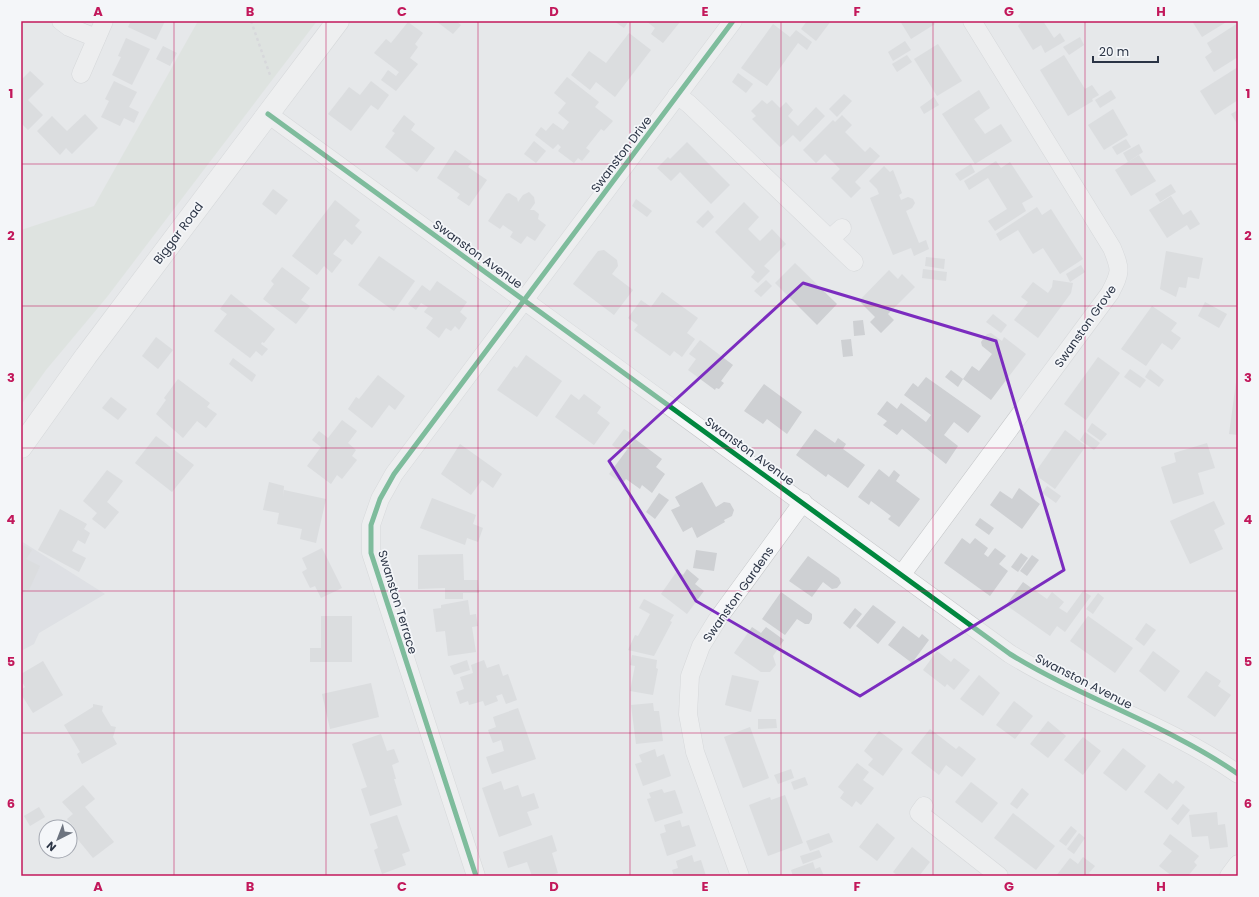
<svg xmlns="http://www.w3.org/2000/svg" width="1259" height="897" font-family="Poppins,sans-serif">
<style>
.built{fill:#d4d7dd}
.green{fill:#d6ded6}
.building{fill:#ced0d3}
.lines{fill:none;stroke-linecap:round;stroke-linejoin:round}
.minor-casing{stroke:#c4c6c8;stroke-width:19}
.primary-casing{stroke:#c2c5c8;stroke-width:23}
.path{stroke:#c5c6ca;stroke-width:2.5;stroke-dasharray:3 3;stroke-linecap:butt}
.minor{stroke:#f5f6f7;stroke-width:18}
.primary{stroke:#f8f8f8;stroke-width:22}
.cycleway-casing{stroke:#f4f6f9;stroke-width:8}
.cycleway{stroke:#00873e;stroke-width:5}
.marked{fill:none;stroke:#7b2cbf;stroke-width:3;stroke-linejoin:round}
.grid{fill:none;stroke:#c2185b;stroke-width:1;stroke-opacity:0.55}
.labels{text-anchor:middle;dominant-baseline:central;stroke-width:3.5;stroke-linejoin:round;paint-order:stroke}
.street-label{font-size:12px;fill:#2b3445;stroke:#f4f6f9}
.neatline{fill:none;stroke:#c2185b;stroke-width:1.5}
.grid-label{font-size:13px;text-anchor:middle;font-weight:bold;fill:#c2185b}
</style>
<rect width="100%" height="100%" fill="#e6e8ea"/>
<!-- built -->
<path class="built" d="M21,541L105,594L39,633L34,644L21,651Z"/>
<!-- green -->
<path class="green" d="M198,21H317L107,297L46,370L21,405V230L94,206Z"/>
<!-- building -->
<g class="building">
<path d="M131,21H165L156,40L128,27Z"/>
<path d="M436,21H456L461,25L453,34Z"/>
<path d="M614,21H629L624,28Z"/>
<path d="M646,21H679L680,22L663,43L651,34L655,28Z"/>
<path d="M807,21H831L816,41L801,29Z"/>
<path d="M900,21H933L935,24L911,39Z"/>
<path d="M1022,21H1043L1054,38L1060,33L1065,41L1045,53L1041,45L1033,50L1018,26Z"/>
<path d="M1192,21H1228L1202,37Z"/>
<path d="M408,22L423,33L415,44L418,47L410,58L418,64L396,91L381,80L388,70L396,76L399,72L374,53L386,39L391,43Z"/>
<path d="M1238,23V57L1214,72L1205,57L1212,52L1207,43Z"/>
<path d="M773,24L790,37L796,30L812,42L807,50L798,43L767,86L741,68Z"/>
<path d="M629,33L651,50L615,97L596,82L590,90L571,75L589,51L606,63Z"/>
<path d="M1080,37L1084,45L1069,55L1063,47Z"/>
<path d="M126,38L150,49L132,85L112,75L121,57L118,56Z"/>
<path d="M905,41L911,50L893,61L888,52Z"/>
<path d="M938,44L962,81L937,96L914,59Z"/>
<path d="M163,46L177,53L170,66L156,59Z"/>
<path d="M907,55L912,62L897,72L892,64Z"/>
<path d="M1064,55L1085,89L1092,85L1099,95L1092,99L1093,101L1068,116L1040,70Z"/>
<path d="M1238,67V100L1215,115L1200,91Z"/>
<path d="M30,71L44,84L28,100L43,115L28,130L21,123V80Z"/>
<path d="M738,73L753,84L746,93L732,82Z"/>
<path d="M567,77L599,102L595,107L613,121L604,131L601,129L586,148L590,151L582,161L578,158L574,163L558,151L561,147L558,144L553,149L535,135L541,127L546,131L553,123L563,130L569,122L558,113L566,103L554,93Z"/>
<path d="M114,81L137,92L129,107L139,112L134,123L124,118L120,126L101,117L109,101L105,99Z"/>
<path d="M371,81L389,95L378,110L371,105L351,131L328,114L349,87L360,95Z"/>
<path d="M979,90L990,108L974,119L985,134L1001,124L1012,141L975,164L942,114Z"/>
<path d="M1111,90L1116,98L1100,108L1095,100Z"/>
<path d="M844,94L852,101L837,117L829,109Z"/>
<path d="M934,97L939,105L924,114L920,107Z"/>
<path d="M762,100L767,104L772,100L780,108L786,102L793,110L788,116L798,126L816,107L825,116L800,142L793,135L780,147L752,119L756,116L751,111Z"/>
<path d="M1113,109L1128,135L1104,150L1088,125Z"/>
<path d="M1238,110V125L1231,114Z"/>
<path d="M85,114L98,128L72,154L66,148L60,155L37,131L52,116L67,131Z"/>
<path d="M404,115L415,124L411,130L435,148L417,172L385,147L395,133L392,131Z"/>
<path d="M842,115L852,125L845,132L865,152L870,147L880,156L855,182L861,188L851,198L831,178L840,169L825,154L816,163L803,150L833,120L835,122Z"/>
<path d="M1126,139L1131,147L1117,155L1112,147Z"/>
<path d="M534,141L546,151L536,163L524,154Z"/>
<path d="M687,142L730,185L711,204L680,172L671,181L657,168L668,157L670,159Z"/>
<path d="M1139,144L1143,152L1128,162L1123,153Z"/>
<path d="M455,150L472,162L468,167L487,180L469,206L457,198L460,194L437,178Z"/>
<path d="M1139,155L1156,181L1131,196L1115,170Z"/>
<path d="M996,161L1001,168L1010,162L1033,197L1022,203L1026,211L995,231L988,221L1007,209L988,178L969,190L964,181Z"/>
<path d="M971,164L975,172L960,181L955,174Z"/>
<path d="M884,166L890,172L893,170L902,193L899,195L901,200L908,197L913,199L915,203L912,208L906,211L919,243L926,240L929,249L914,256L911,248L893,255L870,198L879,194L877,189L869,181Z"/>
<path d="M1171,184L1176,192L1160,202L1155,194Z"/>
<path d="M273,189L288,200L276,215L262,204Z"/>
<path d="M529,192L534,197L535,203L530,210H534L539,214L538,219L546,225L535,241L527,236L521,244L510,237L513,232L503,225L500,229L488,221L506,194L509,193L517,198L518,202L523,195Z"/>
<path d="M1171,196L1183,215L1191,210L1200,224L1190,230L1187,225L1167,238L1149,210Z"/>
<path d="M636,199L652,211L647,217L632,206Z"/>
<path d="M335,200L360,220L355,226L362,232L352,245L345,239L333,254L342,260L332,273L324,266L317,275L292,256Z"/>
<path d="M744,202L759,217L748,229L760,241L772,229L786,244L764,266L770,271L758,283L751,277L755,272L715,232Z"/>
<path d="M1037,207L1042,215L1051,209L1083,259L1060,274L1043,248L1033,254L1018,230L1000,241L996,234Z"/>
<path d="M708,210L714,217L703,228L696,222Z"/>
<path d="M604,250L617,260L618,266L612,274L633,290L614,315L573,284L598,251Z"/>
<path d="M1166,251L1203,258L1199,279L1188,277L1186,288L1179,287L1176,297L1160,289Z"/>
<path d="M379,256L415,281L394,311L358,285Z"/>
<path d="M926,257L945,259L944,269L925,266Z"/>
<path d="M795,263L837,304L817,325L775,283Z"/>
<path d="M1081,265L1085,272L1070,282L1066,274Z"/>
<path d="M282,267L310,288L301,300L310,306L296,324L263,299L274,284L271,281Z"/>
<path d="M923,269L947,272L946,281L922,278Z"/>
<path d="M889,270L898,279L902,274L915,287L888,314L894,320L881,333L870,322L875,317L859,301Z"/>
<path d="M766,280L772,286L761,297L754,291Z"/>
<path d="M1053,280L1073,283L1071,293L1038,338L1014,320L1028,302L1021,297L1033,282L1048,293L1052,287Z"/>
<path d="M437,281L467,302L460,312L467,318L459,330L455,326L451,331L446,328L439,338L426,328L433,318L424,312L428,307L421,303L416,310L408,304L422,285L430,291Z"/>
<path d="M662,292L698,318L687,333L695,339L682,357L674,351L670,356L634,330L638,325L628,318L641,300L651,307Z"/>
<path d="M231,294L275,329L264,343L262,342L261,344L268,349L262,356L256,351L250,358L214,331L227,314L220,309Z"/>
<path d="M1205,302L1227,314L1219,328L1198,316Z"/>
<path d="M1152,306L1177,323L1171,331L1181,338L1172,350L1162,343L1146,366L1121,349Z"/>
<path d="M993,314L1007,325L1001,333L986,322Z"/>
<path d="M863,320L865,335L854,336L853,321Z"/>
<path d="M991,333L1002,341L1004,337L1026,354L991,400L963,379L972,366L979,371L992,354L982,346L981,342L987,334Z"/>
<path d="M156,337L173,350L158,369L142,356Z"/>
<path d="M851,339L853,356L843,357L841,340Z"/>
<path d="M700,340L733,365L721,381L724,383L719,389L716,388L715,390L688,370L696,359L689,354Z"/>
<path d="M526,355L562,381L537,417L497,390L514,366L517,368Z"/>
<path d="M1098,357L1120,373L1086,420L1064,404Z"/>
<path d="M233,358L256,375L252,382L229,364Z"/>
<path d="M1130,369L1146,380L1140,388L1124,377Z"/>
<path d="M1150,369L1164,380L1159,387L1145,377Z"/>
<path d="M951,370L963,379L958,387L945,377Z"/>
<path d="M378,375L405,396L395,410L389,405L372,428L348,409L356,397L359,399Z"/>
<path d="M1237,375H1238V435L1229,434Z"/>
<path d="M926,377L981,416L968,433L954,422L944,435L958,446L946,464L902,429L897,435L883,425L887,421L877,414L887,401L897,409L901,403L926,422L931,415L904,395L913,383L918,387Z"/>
<path d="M178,379L210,403L207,407L217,414L206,428L197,421L183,438L156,414L166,400L164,398Z"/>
<path d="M764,384L802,412L787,434L767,419L763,424L744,411Z"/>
<path d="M571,394L579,400L584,394L601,407L597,413L610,423L594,445L555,417Z"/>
<path d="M111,397L127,409L118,420L102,408Z"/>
<path d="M342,420L357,431L348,443L356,450L352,456L357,460L342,479L337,475L331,484L307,466L321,447L312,440L319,431L328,438Z"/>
<path d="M1092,423L1107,434L1101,441L1087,431Z"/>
<path d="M624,429L632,434L620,451L612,445Z"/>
<path d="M815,429L835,443L838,438L846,444L843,449L865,465L848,488L828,474L826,477L796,455Z"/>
<path d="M1065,430L1086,446L1055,489L1034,474Z"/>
<path d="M1085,432L1100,443L1094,450L1080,440Z"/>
<path d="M156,436L194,465L172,492L135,463Z"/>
<path d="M635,439L662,459L656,467L665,474L652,493L642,485L640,489L626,479L622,484L609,474Z"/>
<path d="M1207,443L1215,468L1198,473L1204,494L1173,504L1161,467L1176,462L1174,453Z"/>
<path d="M460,444L502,474L493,488L482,480L471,495L441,474Z"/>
<path d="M879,469L889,477L894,470L900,475L896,481L920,499L899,527L888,519L891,516L871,501L869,505L858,497Z"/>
<path d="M107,470L123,481L107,502L119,512L105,529L92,519L97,513L83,501Z"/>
<path d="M269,482L284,486L283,497L284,490L326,499L316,543L300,539L302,529L277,524L279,513L263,510Z"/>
<path d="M702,482L716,507L724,502L730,503L734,510L732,516L724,520L725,522L697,538L692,527L683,532L671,510L680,506L675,497Z"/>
<path d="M1047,486L1061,496L1056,503L1042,493Z"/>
<path d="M1019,488L1040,504L1022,529L990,505L1000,491L1012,499Z"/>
<path d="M659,493L669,500L655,519L646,512Z"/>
<path d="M432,498L476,515L473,524L483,528L478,542L467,538L465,545L420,528Z"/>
<path d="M1214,501L1225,524L1214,530L1223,549L1190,564L1170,521Z"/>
<path d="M60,509L87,524L84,529L90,533L85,544L78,540L72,551L86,558L79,572L38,550Z"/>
<path d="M980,518L994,528L989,535L975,525Z"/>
<path d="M962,538L970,544L975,538L988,548L984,554L988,557L995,548L1006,556L999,564L1008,571L990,596L944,563Z"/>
<path d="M21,544L32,550L26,559L40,566L29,590L26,589L21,598Z"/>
<path d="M322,548L342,588L321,598L315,586L310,588L302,572L307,569L302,558Z"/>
<path d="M696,550L717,553L714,571L693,568Z"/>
<path d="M1021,553L1028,558L1018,572L1011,567Z"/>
<path d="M463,554L464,580H478L479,593H463V599H445V588L418,589V555Z"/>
<path d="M1032,555L1039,560L1027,576L1020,571Z"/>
<path d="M808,556L839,578L841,583L837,588L832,589L823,582L812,597L789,581Z"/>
<path d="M687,569L699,579L695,584L704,591L687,614L661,594L677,571L683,575Z"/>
<path d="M1023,582L1047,599L1052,592L1064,602L1059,608L1067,613L1083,591L1091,596L1065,632L1057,626L1050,636L1006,605Z"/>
<path d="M781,592L812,614V619L809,624H805L797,619L785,635L762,619Z"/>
<path d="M1098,593L1104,598L1093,614L1086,609Z"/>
<path d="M644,599L674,615L670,621L672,622L654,656L628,650L635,635L638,636L650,614L639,608Z"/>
<path d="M468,600L470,615L476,614L478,626L472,627L476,652L448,656L445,631L436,632L433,609L441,608V605Z"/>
<path d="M873,605L896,622L878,644L856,626Z"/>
<path d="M855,608L862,614L850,629L843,623Z"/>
<path d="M321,616H352V662H310V648H321Z"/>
<path d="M1088,616L1133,648L1115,673L1070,641Z"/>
<path d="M1146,623L1156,630L1144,646L1135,639Z"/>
<path d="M903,626L919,638L922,634L929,640L912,663L888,645Z"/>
<path d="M752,627L761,633L766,627L784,640L773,656L776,665L770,672H761L734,653Z"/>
<path d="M937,651L951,662L954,658L970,670L954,690L947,684L945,687L923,670Z"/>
<path d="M1153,651L1180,671L1165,692L1139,671Z"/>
<path d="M632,655L657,660L656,668L658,669L653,695L630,691L635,666L630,665Z"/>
<path d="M467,660L470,670L454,675L450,666Z"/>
<path d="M484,660L487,668L499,664L503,676L508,674L517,700L506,704L502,694L496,696L498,701L485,706L483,701L469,705L468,701L460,704L456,692L464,689L460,677L473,673L471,665Z"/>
<path d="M43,661L63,695L33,713L21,694V690L25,687L21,680V674Z"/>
<path d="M1206,671L1221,681L1218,686L1231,695L1215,717L1187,697Z"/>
<path d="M732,675L759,681L751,712L725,705Z"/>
<path d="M979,675L1000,693L983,716L960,699Z"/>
<path d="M371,683L379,717L330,729L322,694Z"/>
<path d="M1014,701L1033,716L1015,739L996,725Z"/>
<path d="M653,703L654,711H659L663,741L636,744L631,705Z"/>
<path d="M93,704L103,706L102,711L111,726L116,727L113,737L117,744L82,764L77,754L80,752L64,725L93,707Z"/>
<path d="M518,708L536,759L492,774L486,757L504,751L501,740L493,743L488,730L496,727L493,717Z"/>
<path d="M758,719H776L777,728L758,729Z"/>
<path d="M1048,721L1066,736L1048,758L1030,744Z"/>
<path d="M750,727L769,778L743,788L724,737Z"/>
<path d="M930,729L956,749L959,746L976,759L962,777L946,765L939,775L911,753Z"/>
<path d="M879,731L903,749L883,776L868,765L873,759L864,751Z"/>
<path d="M381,734L387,751L394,749L399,762L392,765L396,779H394L402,805L370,816L361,789L367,787L352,744Z"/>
<path d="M1083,737L1101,751L1083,775L1064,760Z"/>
<path d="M1123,748L1146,766L1126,791L1103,773Z"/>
<path d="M655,749L657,757L664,754L671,776L643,786L635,764L642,762L639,755Z"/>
<path d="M857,763L869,772L863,780L874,788L861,805L856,801L852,807L840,798L844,792L838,787Z"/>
<path d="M791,769L794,778L778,784L774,775Z"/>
<path d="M1159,773L1173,784L1176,780L1185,787L1167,810L1144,792Z"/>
<path d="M805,777L808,785L794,790L791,782Z"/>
<path d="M501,781L504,790L518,785L522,797L534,793L539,808L527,812L532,825L499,837L482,788Z"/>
<path d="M971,782L998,803L982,823L955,802Z"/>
<path d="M83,785L95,799L85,807L114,842L93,858L70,830L74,827L67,819L73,814L62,802Z"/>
<path d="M1022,788L1029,794L1017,809L1010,804Z"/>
<path d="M662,789L664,793L675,790L683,813L655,822L647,799L651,798L649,793Z"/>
<path d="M785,795L803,843L768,856L749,805L770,797L771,800Z"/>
<path d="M1183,804L1190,810L1178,825L1171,819Z"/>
<path d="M39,807L45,817L30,826L24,816Z"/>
<path d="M1217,812L1218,825L1225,824L1228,847L1210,849L1208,836L1192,837L1189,815Z"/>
<path d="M1013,813L1055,846L1036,870L994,838Z"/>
<path d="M397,815L410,851L402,854L406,865L382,874L374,850L378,848L370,824Z"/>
<path d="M680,820L682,827L689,825L696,846L667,856L660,834L666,832L664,825Z"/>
<path d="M877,823L895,838L877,861L859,847Z"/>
<path d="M1071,826L1077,831L1066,846L1059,841Z"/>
<path d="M829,833L833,842L810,851L806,841Z"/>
<path d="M1079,833L1085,838L1074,854L1067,849Z"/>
<path d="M1170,834L1199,856L1194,862L1197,865L1188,876H1172L1159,866L1172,851L1163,844Z"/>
<path d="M552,835L557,851L552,853L558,873L549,876H532L527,862L508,868L503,852Z"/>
<path d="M912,847L930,862L919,876H898L893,872Z"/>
<path d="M819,850L822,857L803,864L800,856Z"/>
<path d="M692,855L694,862L701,860L706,876H674L672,870L678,868L676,861Z"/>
<path d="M1083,857L1095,866L1089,873L1093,876H1056L1070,858L1078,864Z"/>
<path d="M813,862L815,869L820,867L824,876H793L791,870Z"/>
</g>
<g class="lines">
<defs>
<g id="minor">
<path d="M61,21L69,27L96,38"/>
<path d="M81,74L104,21"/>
<path d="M677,95L689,104L854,262"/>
<path d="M268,114L1010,654C1083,699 1168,725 1238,774"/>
<path d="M830,239L842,228"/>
<path d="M902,574L1110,293C1121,272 1121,270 1112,248L972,21"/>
<path d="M924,806L919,813L999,876"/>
<path d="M476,876L371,553V525L380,499L394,474L733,21"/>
<path d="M740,876L695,752L688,714L690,676L701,646L717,620L803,502"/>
<path d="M1229,876L1238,864"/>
</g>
<path id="primary" d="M21,447L86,356L338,21"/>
</defs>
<!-- minor casing -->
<use href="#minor" class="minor-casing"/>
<!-- primary casing -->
<use href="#primary" class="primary-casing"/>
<!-- path -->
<path class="path" d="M251,21L270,75"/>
<!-- minor -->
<use href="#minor" class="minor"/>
<!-- primary -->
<use href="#primary" class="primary"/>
<defs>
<g id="cycleway">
<path d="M268,114L1010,654C1083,699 1168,725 1238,774"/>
<path d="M476,876L371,553V525L380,499L394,474L733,21"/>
</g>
</defs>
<!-- cycleway casing -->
<use href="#cycleway" class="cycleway-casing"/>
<!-- cycleway -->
<use href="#cycleway" class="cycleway"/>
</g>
<!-- marked area -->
<path d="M0 0H1259V897H0ZM803,283L996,341L1064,570L860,696L696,601L609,461Z" fill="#e6e8ea" fill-opacity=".55" fill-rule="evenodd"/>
<path class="marked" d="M803,283L996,341L1064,570L860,696L696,601L609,461Z"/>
<!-- grid -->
<path class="grid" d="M174,21V876M326,21V876M478,21V876M630,21V876M781,21V876M933,21V876M1085,21V876M21,164H1238M21,306H1238M21,448H1238M21,591H1238M21,733H1238"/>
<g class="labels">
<!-- street labels -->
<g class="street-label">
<text transform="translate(621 154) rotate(-53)">Swanston Drive</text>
<text transform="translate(178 233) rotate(-53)">Biggar Road</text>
<text transform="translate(478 254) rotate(36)">Swanston Avenue</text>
<text transform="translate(1085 326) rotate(-55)">Swanston Grove</text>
<text transform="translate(750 451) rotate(36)">Swanston Avenue</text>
<text transform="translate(738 594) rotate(-55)">Swanston Gardens</text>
<text transform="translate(398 602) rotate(73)">Swanston Terrace</text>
<text transform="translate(1084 681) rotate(27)">Swanston Avenue</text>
</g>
</g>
<!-- border -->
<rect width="1259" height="897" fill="none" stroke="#f4f6f9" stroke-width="44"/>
<!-- north arrow -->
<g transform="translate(58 839) rotate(222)"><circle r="19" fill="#f4f6f9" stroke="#a4a8b1"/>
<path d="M0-3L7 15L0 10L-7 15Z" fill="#6c737f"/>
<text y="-6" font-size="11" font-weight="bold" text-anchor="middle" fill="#2b3445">N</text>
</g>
<!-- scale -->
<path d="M1093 56v6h65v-6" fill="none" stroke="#2b3445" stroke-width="2"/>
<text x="1099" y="56" font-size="12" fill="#2b3445" stroke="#f4f6f9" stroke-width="3" paint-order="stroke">20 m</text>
<rect x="22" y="22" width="1215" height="853" class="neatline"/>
<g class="grid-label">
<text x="98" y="16">A</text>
<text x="250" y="16">B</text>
<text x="402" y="16">C</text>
<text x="554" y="16">D</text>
<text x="705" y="16">E</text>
<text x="857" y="16">F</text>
<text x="1009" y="16">G</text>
<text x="1161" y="16">H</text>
<text x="11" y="98">1</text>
<text x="1248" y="98">1</text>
<text x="11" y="240">2</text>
<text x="1248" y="240">2</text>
<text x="11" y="382">3</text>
<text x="1248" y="382">3</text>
<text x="11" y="524">4</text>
<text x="1248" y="524">4</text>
<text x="11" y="666">5</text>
<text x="1248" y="666">5</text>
<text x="11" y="808">6</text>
<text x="1248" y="808">6</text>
<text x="98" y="891">A</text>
<text x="250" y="891">B</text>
<text x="402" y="891">C</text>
<text x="554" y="891">D</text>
<text x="705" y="891">E</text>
<text x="857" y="891">F</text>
<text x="1009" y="891">G</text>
<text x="1161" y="891">H</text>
</g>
</svg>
